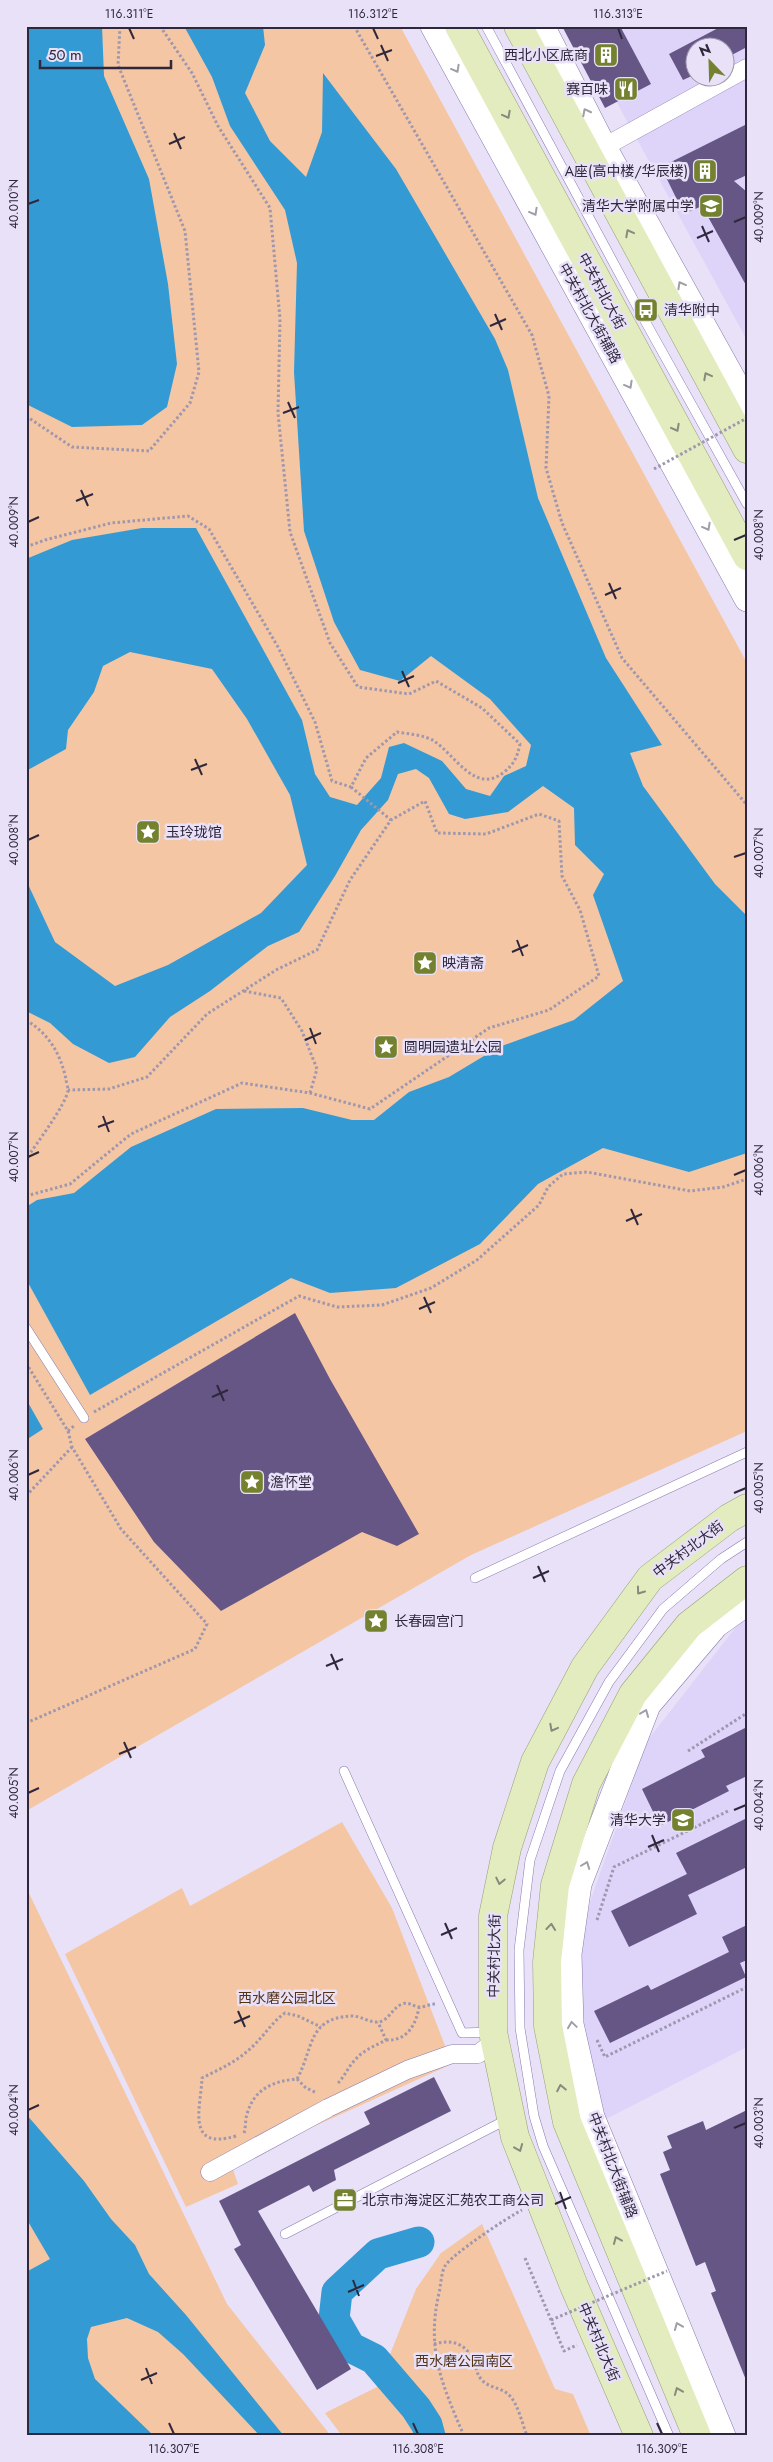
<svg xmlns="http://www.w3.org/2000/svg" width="773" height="2462" font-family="Jost,'Noto Sans SC',sans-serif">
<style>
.built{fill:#ded3f9;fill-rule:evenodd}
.green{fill:#f5c6a3}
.water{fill:#349ad4}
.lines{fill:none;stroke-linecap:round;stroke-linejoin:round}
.river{stroke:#349ad4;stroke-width:31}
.building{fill:#655686}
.lane-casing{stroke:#8a7aac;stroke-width:10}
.street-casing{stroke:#8a7aac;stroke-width:19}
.secondary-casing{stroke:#8a7aac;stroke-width:26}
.primary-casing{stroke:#98a076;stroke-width:29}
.path{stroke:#9e97ae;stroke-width:3;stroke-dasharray:2.5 2.5;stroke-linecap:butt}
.lane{stroke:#fff;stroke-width:9}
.street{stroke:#fff;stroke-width:18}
.secondary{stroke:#fff;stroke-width:25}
.primary{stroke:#e3ecbf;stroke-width:28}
.path-bridge{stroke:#9e97ae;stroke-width:3;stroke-dasharray:2.5 2.5;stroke-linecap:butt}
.oneway{stroke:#a19ea8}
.oneway2{stroke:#898a7e}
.ticks{fill:none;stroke:#2f283d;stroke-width:2}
.labels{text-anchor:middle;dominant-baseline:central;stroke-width:5;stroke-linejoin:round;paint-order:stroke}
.poi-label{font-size:14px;fill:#2f283d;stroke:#e8e1f8;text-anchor:start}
.street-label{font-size:14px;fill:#2f283d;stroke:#e8e1f8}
.park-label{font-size:14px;fill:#533217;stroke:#e8e1f8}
.neatline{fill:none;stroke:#2f283d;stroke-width:2}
.ticks-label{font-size:12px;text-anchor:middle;fill:#2f283d}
</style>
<rect width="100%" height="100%" fill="#e8e1f8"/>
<!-- built -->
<g class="built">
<path d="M575,26H747V340ZM696,48H726V78H696Z"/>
<path d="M747,1613V2047L606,2119L579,2036L577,1956L591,1899L647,1741Z"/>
</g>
<!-- green -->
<g class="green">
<path d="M26,26H400L747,663V1431L471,1555L26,1811Z"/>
<path d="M342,1822L392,1908L452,2064L231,2164L238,2184L186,2207L65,1954L182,1888L190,1906Z"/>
<path d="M26,1887L227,2304L331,2436H26Z"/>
<path d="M482,2224L555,2389L573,2394L591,2436H342L325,2413L377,2387L416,2289L441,2253Z"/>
</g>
<!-- water -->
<g class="water">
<path d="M26,26H102L104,76L149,179L168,284L177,364L167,407L142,425L72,427L26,404Z"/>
<path d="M184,26H263L265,45L245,93L270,141L306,177L322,132L323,73L396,169L495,339L508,370L538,498L606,658L662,745L630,753L643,786L715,884L747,916V1153L689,1172L603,1148L538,1184L480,1244L396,1288L330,1293L291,1278L90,1395L26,1279V1207L37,1200L74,1193L131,1147L216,1109L303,1108L352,1120H374L409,1092L449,1077L499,1047L574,1020L623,981L593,895L604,874L575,845L574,808L543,786L508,812L465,819L449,814L429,778L416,769L398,774L388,800L361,830L335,876L299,932L268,946L210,991L170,1017L135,1057L109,1063L73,1044L50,1023L26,1011V880L55,942L115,986L168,965L261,913L307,865L290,795L247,719L212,669L130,652L103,666L94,692L68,730L66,749L26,771V559L72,540L142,528H196L302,720L315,774L330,797L357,805L381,778L389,747L404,743L442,761L466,789L490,796L504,776L526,766L531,745L490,699L431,656L400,681L360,670L334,622L304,531L294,372L297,263L285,210L230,126L212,77Z"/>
<path d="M26,1399L43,1429L26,1440Z"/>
<path d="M26,2114L84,2181L111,2219L135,2245L149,2274L186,2315L284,2436H260L183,2354L158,2332L127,2318L91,2327L87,2339L88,2358L95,2379L154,2436H26V2272L50,2259L26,2218Z"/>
<path d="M404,2388L423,2415L434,2423L439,2436H416L417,2432L398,2395Z"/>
</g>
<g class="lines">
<!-- river -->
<path class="river" d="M419,2242L378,2254L337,2292L334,2319L350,2347L374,2359L416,2408L427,2425L430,2436"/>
</g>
<!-- building -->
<g class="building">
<path d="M562,26H620L651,84L605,108Z"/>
<path d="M722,26H747V47L726,58V48H696V74L683,80L669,54Z"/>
<path d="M747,124V175L734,181L747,192V287L702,206L684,214L661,167Z"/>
<path d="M295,1313L330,1379L419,1534L397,1546L362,1532L221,1611L154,1542L85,1439Z"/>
<path d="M747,1727V1776L726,1786L729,1791L660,1826L642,1789L705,1757L701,1750Z"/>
<path d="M747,1818V1867L688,1895L697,1914L629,1947L611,1911L687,1874L676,1853Z"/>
<path d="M747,1925V1960L740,1963L746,1977L610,2043L594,2011L648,1985L651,1990L729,1952L722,1937Z"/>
<path d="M434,2077L451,2111L334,2170L336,2180L313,2192L309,2185L258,2211L351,2369L317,2390L234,2249L241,2245L219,2201L370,2124L364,2112Z"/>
<path d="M747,2110V2380H746L711,2293L716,2291L705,2262L696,2266L660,2174L670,2170L663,2152L672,2148L667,2136L703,2121L706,2130Z"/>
</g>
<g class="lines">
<defs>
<g id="lane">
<path d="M486,26L640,312L747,504"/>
<path d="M26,1328L84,1418"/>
<path d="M475,1578L747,1452"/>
<path d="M344,1771L462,2033L490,2032"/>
<path d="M285,2234L502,2122L503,2116"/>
<path d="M669,2436L543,2146L534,2116L520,2028L519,1950L530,1860L560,1771L609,1682L663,1609L721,1559L747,1542"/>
</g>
<g id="street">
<path d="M598,157L604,147L747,68"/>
<path d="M210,2172L328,2108L407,2070L452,2054H478L495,2041"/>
</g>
<g id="secondary">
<path d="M433,26L747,599"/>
<path d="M542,26L604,147L747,404"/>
<path d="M723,2436L592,2117L571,2024L569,1954L579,1884L648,1705L716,1625L747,1603"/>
</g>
<g id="primary">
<path d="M459,26L747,556"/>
<path d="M518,26L747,449"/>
<path d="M639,2436L574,2286L515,2137L493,2032V1916L507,1848L535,1762L585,1667L650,1578L729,1518L747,1508"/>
<path d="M697,2436L567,2122L548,2026L547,1962L555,1885L586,1784L633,1694L689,1625L747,1580"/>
</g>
</defs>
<!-- lane casing -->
<use href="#lane" class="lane-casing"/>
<!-- street casing -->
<use href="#street" class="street-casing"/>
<!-- secondary casing -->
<use href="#secondary" class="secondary-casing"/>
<!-- primary casing -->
<use href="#primary" class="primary-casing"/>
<!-- path -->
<g class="path">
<path d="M354,26L532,335L549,396L546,468L562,523L622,658L747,805"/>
<path d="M26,416L72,447L149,451L190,403L199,372L185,231L118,65L120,26"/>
<path d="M26,547L45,540L111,523L188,516L209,529L278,647L315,722L332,781L351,787L366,758L397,732C408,734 425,735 434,741C456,756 475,794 503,773C514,764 517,758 520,744L482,708L436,681L409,694L358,687L330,643L290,532L278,413L280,319L270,208L218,126L192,73L160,26"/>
<path d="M351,787L391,820"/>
<path d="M244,991L281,998L302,1031L317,1069L310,1093"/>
<path d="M26,1020C49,1034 60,1053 66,1079C66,1082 68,1087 68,1090C67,1103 35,1146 26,1159"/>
<path d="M26,1196L70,1184L131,1134L242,1083L310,1093L370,1109L489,1028L549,1010L599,976L580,910L562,876L559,821L539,814L486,834L437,833L425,801L391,820L350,880L317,950L276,970L207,1014L147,1077L109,1089L68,1090"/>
<path d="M26,1363L68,1431L72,1447L121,1529L207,1624L195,1649L26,1723"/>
<path d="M94,1412L299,1296L337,1307L382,1305L431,1288L477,1260L539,1205L548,1187L563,1174L587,1172L690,1191L723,1187L747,1179"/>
<path d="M68,1431L75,1425"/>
<path d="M26,1496L72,1447"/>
<path d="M688,1751L747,1713"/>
<path d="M597,1920L614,1867L728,1811"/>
<path d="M386,2040C407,2041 415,2026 419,2008"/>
<path d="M597,2040L605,2057L747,1987"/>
<path d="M297,2079L306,2088L317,2093"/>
<path d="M338,2083C345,2076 348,2067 355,2060C363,2050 375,2046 386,2040L378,2022"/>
<path d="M244,2133C246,2127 245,2120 247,2114C254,2089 273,2081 297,2079C314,2048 307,2018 352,2016C361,2016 370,2023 378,2022C389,2021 392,2008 402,2004C409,2001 413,2007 420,2007C425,2007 430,2004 435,2004"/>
<path d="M236,2136C185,2151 201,2107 202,2078C220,2069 238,2061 252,2047C264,2036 272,2022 285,2013L298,2016L321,2027"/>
<path d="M525,2258L564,2351L577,2345"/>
<path d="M434,2344C452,2339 466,2343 474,2362C476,2368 477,2374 481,2379C488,2388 500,2387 508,2394C518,2403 522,2423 527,2436"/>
<path d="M464,2436C442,2384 426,2350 439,2293C441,2285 441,2273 445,2266C451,2255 508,2217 522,2210"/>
</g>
<!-- lane -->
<use href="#lane" class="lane"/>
<!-- street -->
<use href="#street" class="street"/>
<!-- secondary -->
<use href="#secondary" class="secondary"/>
<!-- primary -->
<use href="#primary" class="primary"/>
<!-- path-bridge -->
<g class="path-bridge">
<path d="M654,469L747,418"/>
<path d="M551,2320L667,2271"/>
</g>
</g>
<!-- one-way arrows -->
<defs><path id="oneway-chevron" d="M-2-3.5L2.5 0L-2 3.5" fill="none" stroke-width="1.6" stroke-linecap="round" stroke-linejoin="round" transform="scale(1.25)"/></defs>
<g class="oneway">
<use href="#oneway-chevron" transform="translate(456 69) rotate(61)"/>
<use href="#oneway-chevron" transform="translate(586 112) rotate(-117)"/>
<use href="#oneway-chevron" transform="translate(534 212) rotate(61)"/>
<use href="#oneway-chevron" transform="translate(681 285) rotate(-119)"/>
<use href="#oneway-chevron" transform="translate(629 385) rotate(61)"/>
<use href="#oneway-chevron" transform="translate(707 527) rotate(61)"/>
<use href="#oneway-chevron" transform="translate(645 1713) rotate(-68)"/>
<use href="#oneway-chevron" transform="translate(586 1865) rotate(-69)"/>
<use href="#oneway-chevron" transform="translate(572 2025) rotate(-98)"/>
<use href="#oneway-chevron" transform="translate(678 2326) rotate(-112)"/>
</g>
<g class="oneway2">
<use href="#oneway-chevron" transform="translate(507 115) rotate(62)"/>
<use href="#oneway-chevron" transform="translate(629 233) rotate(-118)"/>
<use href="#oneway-chevron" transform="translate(707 376) rotate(-118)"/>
<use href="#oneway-chevron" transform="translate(676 428) rotate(62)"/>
<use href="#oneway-chevron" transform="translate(640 1591) rotate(126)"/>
<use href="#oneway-chevron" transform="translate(553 1728) rotate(118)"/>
<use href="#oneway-chevron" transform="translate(500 1881) rotate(102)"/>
<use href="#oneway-chevron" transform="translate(551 1927) rotate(-84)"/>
<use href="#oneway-chevron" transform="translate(561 2088) rotate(-101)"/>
<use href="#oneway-chevron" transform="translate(519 2148) rotate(68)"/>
<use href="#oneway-chevron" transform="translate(617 2240) rotate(-113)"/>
<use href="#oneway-chevron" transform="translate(678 2391) rotate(-112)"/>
</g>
<!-- ticks -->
<path class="ticks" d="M129,28L134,39M373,28L378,39M618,28L622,39M381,45L388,61M376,56L392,50M174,133L181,149M169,144L185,137M28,204L39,200M734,222L746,217M702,226L709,242M697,238L713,231M495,314L502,330M490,326L506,319M288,402L295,418M283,413L299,407M81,490L88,506M76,501L93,494M28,522L39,517M734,540L746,535M609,583L616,599M605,595L621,588M402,671L409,687M398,683L414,676M195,759L202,775M191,770L207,764M28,840L39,835M734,857L746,853M517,940L523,956M512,952L528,945M310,1028L316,1044M305,1040L321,1033M103,1116L109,1132M98,1127L114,1121M28,1157L39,1152M734,1175L746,1170M631,1209L638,1225M626,1221L642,1214M424,1297L431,1313M419,1309L435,1302M217,1385L224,1401M212,1397L228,1390M28,1475L39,1470M734,1493L746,1488M538,1566L545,1582M533,1578L549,1571M331,1654L338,1670M326,1666L343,1659M124,1742L131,1758M119,1754L136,1747M28,1793L39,1788M734,1810L746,1805M652,1835L659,1852M648,1847L664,1840M445,1923L452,1939M441,1935L457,1928M238,2011L245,2027M234,2023L250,2016M28,2110L39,2105M734,2128L746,2123M560,2192L566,2209M555,2204L571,2197M353,2280L359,2296M348,2292L364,2285M146,2368L152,2384M141,2380L157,2373M169,2423L174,2434M413,2423L418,2434M657,2423L662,2434"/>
<!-- icons -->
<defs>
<symbol id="building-square" viewBox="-11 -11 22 22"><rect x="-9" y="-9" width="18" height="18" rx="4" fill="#748230" stroke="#e8e1f8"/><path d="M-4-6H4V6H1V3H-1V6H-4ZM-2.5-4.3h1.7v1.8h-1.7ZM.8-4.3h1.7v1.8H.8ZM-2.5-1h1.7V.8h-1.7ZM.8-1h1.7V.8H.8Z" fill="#fff"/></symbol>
<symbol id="restaurant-square" viewBox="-11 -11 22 22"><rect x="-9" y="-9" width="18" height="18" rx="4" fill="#748230" stroke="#e8e1f8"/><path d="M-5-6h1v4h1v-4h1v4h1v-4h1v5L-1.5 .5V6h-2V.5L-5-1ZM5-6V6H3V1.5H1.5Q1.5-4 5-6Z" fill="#fff"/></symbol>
<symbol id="school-square" viewBox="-11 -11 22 22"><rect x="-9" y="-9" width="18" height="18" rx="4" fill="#748230" stroke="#e8e1f8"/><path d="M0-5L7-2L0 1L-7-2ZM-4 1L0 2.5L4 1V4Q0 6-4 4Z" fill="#fff"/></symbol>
<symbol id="bus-square" viewBox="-11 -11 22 22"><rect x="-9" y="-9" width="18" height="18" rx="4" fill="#748230" stroke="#e8e1f8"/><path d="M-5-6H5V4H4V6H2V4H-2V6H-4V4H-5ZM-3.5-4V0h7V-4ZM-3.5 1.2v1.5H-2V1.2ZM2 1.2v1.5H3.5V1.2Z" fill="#fff"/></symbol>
<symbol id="sight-square" viewBox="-11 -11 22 22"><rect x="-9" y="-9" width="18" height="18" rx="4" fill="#748230" stroke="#e8e1f8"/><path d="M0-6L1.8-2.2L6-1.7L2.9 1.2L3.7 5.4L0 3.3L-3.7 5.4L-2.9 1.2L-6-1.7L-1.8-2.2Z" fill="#fff"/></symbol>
<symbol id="university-square" viewBox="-11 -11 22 22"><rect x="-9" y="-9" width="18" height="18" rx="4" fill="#748230" stroke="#e8e1f8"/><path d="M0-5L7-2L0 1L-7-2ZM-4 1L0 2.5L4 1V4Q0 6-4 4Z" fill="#fff"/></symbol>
<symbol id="office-square" viewBox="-11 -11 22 22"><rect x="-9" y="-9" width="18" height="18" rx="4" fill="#748230" stroke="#e8e1f8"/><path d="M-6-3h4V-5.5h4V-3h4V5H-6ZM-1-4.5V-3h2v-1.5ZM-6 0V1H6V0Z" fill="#fff"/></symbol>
</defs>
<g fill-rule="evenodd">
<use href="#building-square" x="592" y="41" width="28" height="28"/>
<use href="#restaurant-square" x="612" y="75" width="28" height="28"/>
<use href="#building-square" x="691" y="157" width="28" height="28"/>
<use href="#school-square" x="697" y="192" width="28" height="28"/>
<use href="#bus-square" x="632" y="296" width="28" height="28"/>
<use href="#sight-square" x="134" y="818" width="28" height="28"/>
<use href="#sight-square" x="411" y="949" width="28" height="28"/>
<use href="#sight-square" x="372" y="1033" width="28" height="28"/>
<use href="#sight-square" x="238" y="1468" width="28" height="28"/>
<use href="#sight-square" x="362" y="1607" width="28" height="28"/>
<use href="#university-square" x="669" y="1806" width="28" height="28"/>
<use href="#office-square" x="331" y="2186" width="28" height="28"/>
</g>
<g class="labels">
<!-- poi labels -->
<g class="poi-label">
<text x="588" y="55" text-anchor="end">西北小区底商</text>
<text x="608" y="89" text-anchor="end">赛百味</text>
<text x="688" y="171" text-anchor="end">A座(高中楼/华辰楼)</text>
<text x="694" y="206" text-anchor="end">清华大学附属中学</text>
<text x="664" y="310">清华附中</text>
<text x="166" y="832">玉玲珑馆</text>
<text x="442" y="963">映清斋</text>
<text x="404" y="1047">圆明园遗址公园</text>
<text x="270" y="1482">澹怀堂</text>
<text x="394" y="1621">长春园宫门</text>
<text x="666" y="1820" text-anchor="end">清华大学</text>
<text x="362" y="2200">北京市海淀区汇苑农工商公司</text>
</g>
<!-- street labels -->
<g class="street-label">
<text transform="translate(602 291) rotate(62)">中关村北大街</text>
<text transform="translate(590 313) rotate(61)">中关村北大街辅路</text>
<text transform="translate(688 1549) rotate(-37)">中关村北大街</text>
<text transform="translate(494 1956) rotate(-89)">中关村北大街</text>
<text transform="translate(613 2165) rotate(69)">中关村北大街辅路</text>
<text transform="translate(599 2342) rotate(67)">中关村北大街</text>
</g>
<!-- park labels -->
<g class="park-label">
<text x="287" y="1998">西水磨公园北区</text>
<text x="464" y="2361">西水磨公园南区</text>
</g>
</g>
<!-- border -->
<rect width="773" height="2462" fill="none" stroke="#e8e1f8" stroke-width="55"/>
<!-- north arrow -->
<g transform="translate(710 62) rotate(337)"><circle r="24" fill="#e8e1f8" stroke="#9e97ad"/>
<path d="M0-4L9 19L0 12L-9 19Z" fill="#748230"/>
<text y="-8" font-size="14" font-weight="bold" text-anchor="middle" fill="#2f283d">N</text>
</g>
<!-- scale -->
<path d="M40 60v8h131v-8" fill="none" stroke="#2f283d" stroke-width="2.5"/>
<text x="48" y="60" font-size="15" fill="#2f283d" stroke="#e8e1f8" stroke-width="4" paint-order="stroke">50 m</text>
<rect x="28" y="28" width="718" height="2406" class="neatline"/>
<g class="ticks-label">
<text x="129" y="18">116.311°E</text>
<text x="373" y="18">116.312°E</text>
<text x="618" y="18">116.313°E</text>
<text transform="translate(14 204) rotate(-90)" y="4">40.010°N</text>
<text transform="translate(759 217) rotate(-90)" y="4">40.009°N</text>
<text transform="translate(14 522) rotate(-90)" y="4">40.009°N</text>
<text transform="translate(759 535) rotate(-90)" y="4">40.008°N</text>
<text transform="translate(14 840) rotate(-90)" y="4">40.008°N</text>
<text transform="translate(759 853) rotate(-90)" y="4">40.007°N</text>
<text transform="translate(14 1157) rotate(-90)" y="4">40.007°N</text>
<text transform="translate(759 1170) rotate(-90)" y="4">40.006°N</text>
<text transform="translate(14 1475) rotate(-90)" y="4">40.006°N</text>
<text transform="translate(759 1488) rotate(-90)" y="4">40.005°N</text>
<text transform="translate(14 1793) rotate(-90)" y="4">40.005°N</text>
<text transform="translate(759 1805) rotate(-90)" y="4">40.004°N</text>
<text transform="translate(14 2110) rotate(-90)" y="4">40.004°N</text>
<text transform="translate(759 2123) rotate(-90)" y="4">40.003°N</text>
<text x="174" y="2453">116.307°E</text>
<text x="418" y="2453">116.308°E</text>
<text x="662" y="2453">116.309°E</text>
</g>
</svg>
